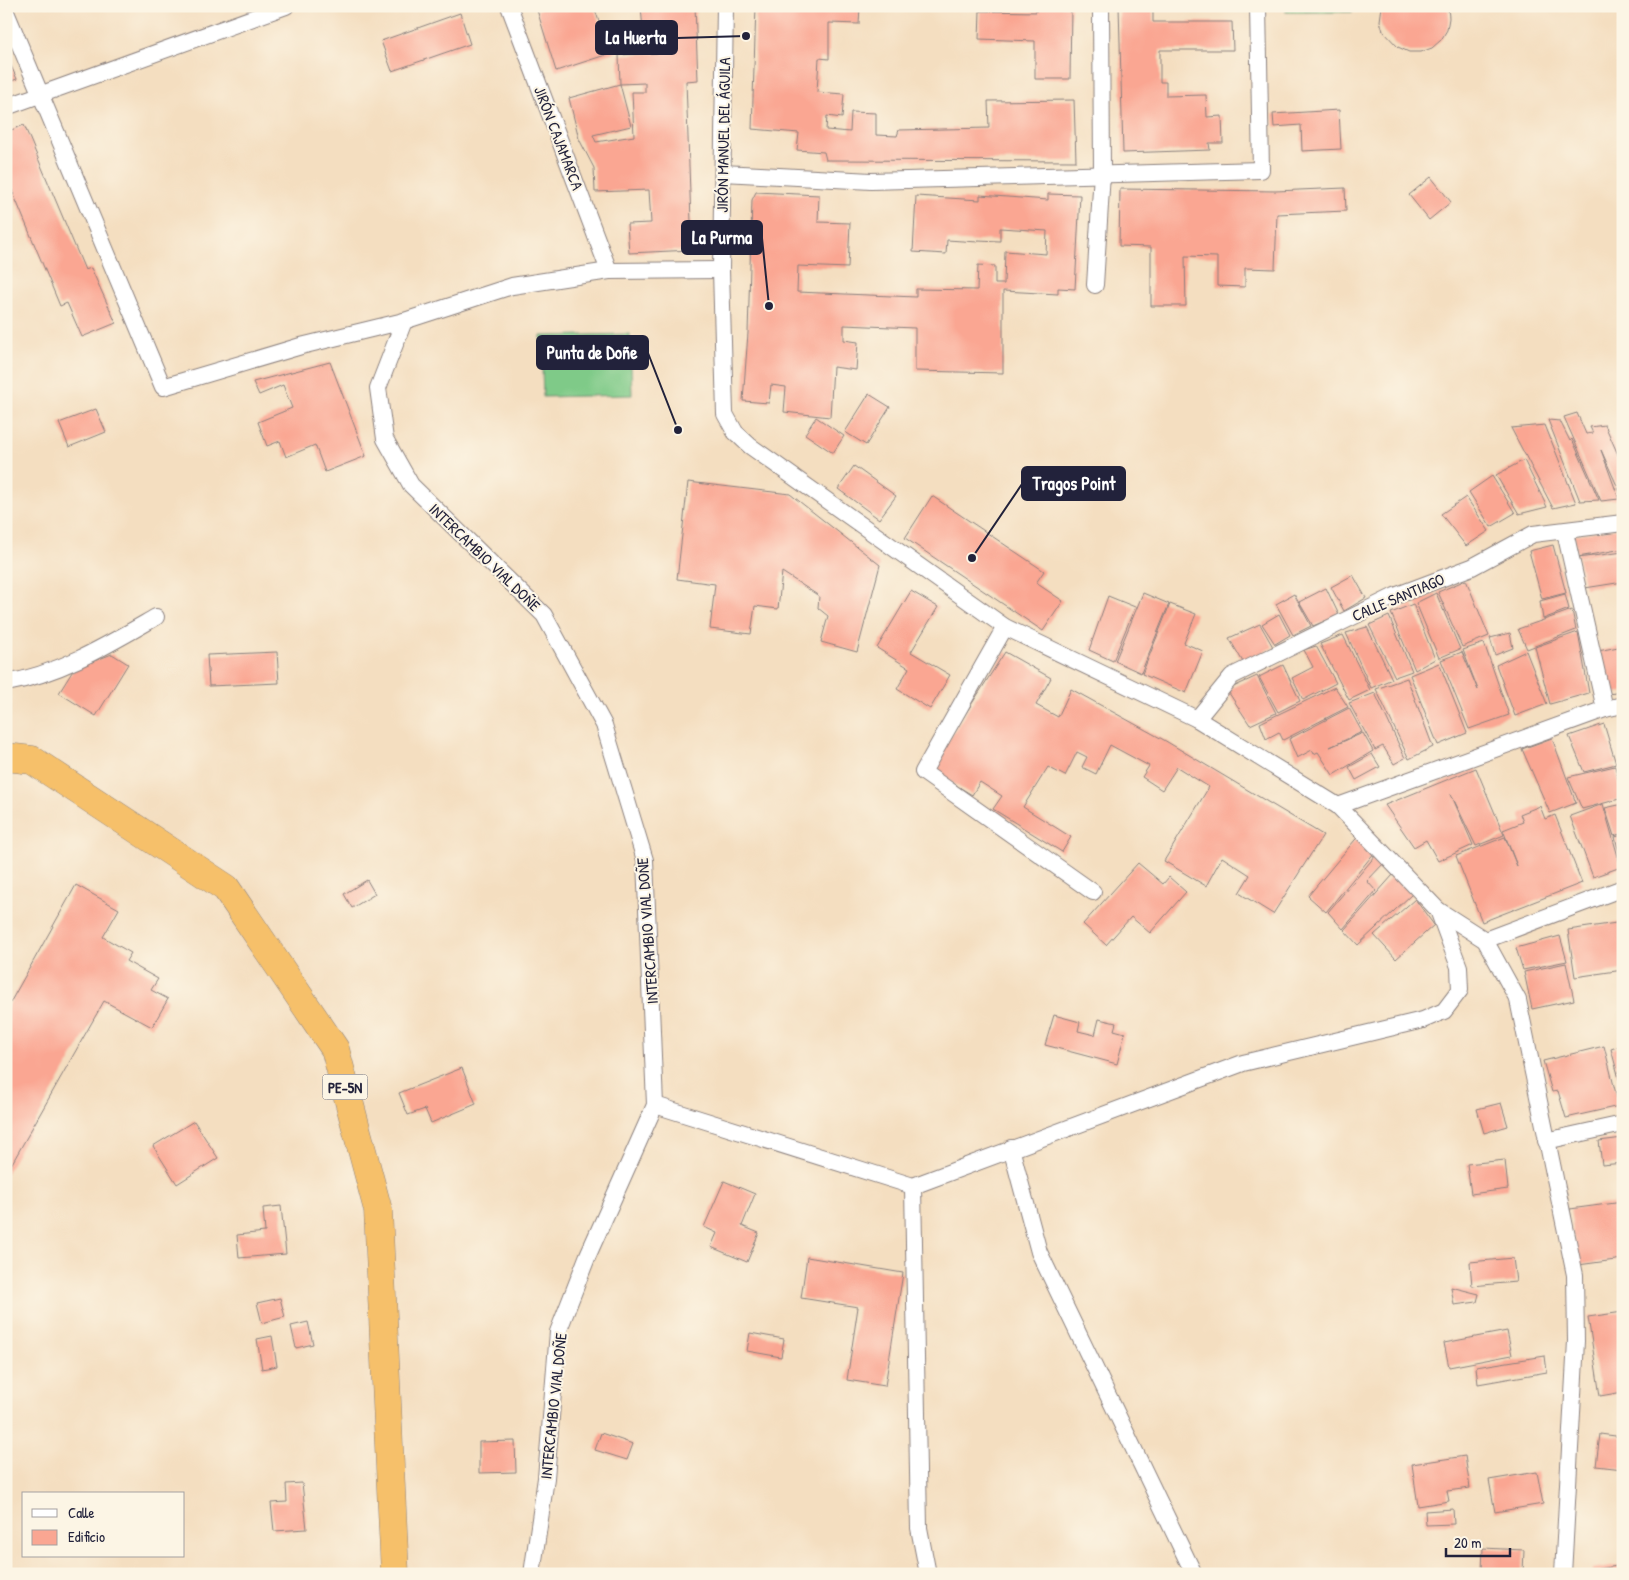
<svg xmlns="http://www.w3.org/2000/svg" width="1629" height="1580" font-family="'Patrick Hand',sans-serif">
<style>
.garden{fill:#7fca88;stroke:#507662}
.building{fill:#faa692}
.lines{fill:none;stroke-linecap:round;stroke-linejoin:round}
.street-casing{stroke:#8b807e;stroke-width:18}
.highway-casing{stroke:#8b807e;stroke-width:29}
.street{stroke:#fff;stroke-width:16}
.highway{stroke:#f6c06b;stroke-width:28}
.labels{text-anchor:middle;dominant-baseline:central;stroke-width:4;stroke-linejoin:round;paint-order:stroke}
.shield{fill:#fcf5e5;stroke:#63616e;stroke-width:1}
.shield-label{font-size:15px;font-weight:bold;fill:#22223b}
.street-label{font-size:16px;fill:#22223b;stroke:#fcf5e5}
.leader{fill:none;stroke:#22223b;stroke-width:2}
.callout-dot{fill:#22223b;stroke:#fcf5e5;stroke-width:2}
.callout{fill:#22223b;stroke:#22223b;stroke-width:2}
.callout-label{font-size:18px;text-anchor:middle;font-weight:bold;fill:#fff}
</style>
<rect width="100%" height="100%" fill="#fcf5e5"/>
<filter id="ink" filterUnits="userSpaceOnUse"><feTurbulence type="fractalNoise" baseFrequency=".02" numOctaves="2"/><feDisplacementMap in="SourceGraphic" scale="10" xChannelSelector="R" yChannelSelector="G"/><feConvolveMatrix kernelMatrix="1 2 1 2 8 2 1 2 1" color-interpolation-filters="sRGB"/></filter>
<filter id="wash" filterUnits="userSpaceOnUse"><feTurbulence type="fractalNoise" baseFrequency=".0096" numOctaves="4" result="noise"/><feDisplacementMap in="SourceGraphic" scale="20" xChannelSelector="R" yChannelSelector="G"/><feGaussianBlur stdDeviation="1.12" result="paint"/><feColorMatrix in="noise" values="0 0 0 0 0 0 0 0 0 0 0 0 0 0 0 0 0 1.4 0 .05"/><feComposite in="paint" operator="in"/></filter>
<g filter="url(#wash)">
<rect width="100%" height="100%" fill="#f4dec0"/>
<!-- garden -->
<g class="garden">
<rect x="1286" y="6" width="66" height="6"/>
<path d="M630,334L632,395L543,397L541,336Z"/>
</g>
<g id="blocks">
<!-- building -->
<g class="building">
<path d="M551,6H594L601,28L616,24L624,49L556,71L537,10Z"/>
<path d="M641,6H695L698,80L686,81L692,250L629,253L627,224L651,223L649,190L595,192L594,168L579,139L569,98L620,84L631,126L593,135L596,142L634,136L632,92H645V83L620,84L619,55L657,53L656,30L643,31Z"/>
<path d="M756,6H860L859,24L829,23V59L819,58L817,92L844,94L842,118L827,116L826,130L850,132L851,112L876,113V135L897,136L899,130L989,128L988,101L1074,100L1076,161L826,160L824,152L797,150L799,133L752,129Z"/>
<path d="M1036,6H1071L1070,79H1035V41L979,39L980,11L1036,12Z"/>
<path d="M1119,6H1153V22H1232L1233,50H1160V82H1166V96L1206,95L1207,117L1222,116L1223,143H1209L1210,150L1123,153Z"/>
<path d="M1382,6H1448L1449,18L1447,30L1441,40L1432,48L1421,52H1409L1398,47L1383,31L1380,21Z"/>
<path d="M460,13L470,44L392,71L381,41Z"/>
<path d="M6,55L17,79L6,83Z"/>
<path d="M1339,110L1341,149L1302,151L1301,125L1274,127L1273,114Z"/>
<path d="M24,125L85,270L91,268L116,323L82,337L67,303L60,306L6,176V132Z"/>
<path d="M1431,177L1451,202L1429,220L1409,195Z"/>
<path d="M1345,188L1346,211L1277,214L1275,269L1245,268V287L1217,286V257L1185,256L1186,306H1151V247L1119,246L1120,189L1276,191Z"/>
<path d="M756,192L819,195L818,222L850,223L848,268L798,266L797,292L916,297V289L977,290L978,265L995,266V284H1004L1005,251L1046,254L1047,231L1000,228V241L978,240V242L947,240L946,254L913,252L916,196L980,200V195L1048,200V194L1080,195L1075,289L1058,288V294L1003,291V373L915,371V328L844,325V340L858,342L856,370L833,367L830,417L784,412L786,387L771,385L769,403L743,401L748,333L752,200Z"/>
<path d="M330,362L366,456L325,472L315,445L286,457L280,441L267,446L258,422L292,408L283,385L259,395L253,382Z"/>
<path d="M869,394L890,407L866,445L845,432Z"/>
<path d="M96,409L106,432L69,447L59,423Z"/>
<path d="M1623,411V428L1616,412Z"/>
<path d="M1577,413L1586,434L1593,433L1590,427L1605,425L1623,466V499L1601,450L1619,499L1601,501L1564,417Z"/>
<path d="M816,417L844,436L833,453L805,434Z"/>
<path d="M1548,420L1560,421L1570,441L1572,439L1599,500L1580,501Z"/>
<path d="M1545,425L1576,503L1553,508L1511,428Z"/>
<path d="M1524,460L1547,507L1519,514L1496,475Z"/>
<path d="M854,466L896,496L879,519L838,489Z"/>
<path d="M1492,476L1515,513L1491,527L1469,492Z"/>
<path d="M688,482L790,494L880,565L857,652L821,642L828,616L818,608L819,596L782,572L778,609L755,606L751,634L710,629L715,584L677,579Z"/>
<path d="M932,496L1044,571L1036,583L1063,601L1043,631L905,538Z"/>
<path d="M1466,497L1489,531L1466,546L1441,514Z"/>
<path d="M1623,527V549L1578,557L1574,535Z"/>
<path d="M1553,545L1566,593L1542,599L1529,551Z"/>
<path d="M1623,552V582L1585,588L1578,558Z"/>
<path d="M1353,575L1366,598L1344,611L1331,587Z"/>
<path d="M1466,580L1489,636L1462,647L1438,592Z"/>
<path d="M1326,588L1339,615L1313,626L1299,602Z"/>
<path d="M911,591L938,607L911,652L950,675L930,709L897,689L909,668L877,648Z"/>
<path d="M1143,593L1169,604L1141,673L1115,661Z"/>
<path d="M1436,593L1460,649L1439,658L1416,603Z"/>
<path d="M1294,594L1311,626L1293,635L1276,604Z"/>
<path d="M1565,594L1569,609L1543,619L1540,601Z"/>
<path d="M1108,596L1135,607L1113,661L1089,650Z"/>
<path d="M1170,604L1196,614L1184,643L1203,651L1186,693L1142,674Z"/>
<path d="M1413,604L1435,659L1415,670L1391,613Z"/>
<path d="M1572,610L1576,630L1527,649L1518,629Z"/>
<path d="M1279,614L1290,635L1275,644L1262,624Z"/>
<path d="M1389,616L1412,671L1395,677L1369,625Z"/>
<path d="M1260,624L1273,647L1243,662L1229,638Z"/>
<path d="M1367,627L1392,679L1371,688L1346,633Z"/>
<path d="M1578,632L1589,693L1550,704L1535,647Z"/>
<path d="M1510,633L1513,648L1495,655L1490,638Z"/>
<path d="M1343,635L1370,690L1349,700L1320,644Z"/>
<path d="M1484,643L1509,715L1469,729L1441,660L1462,652L1478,690L1463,650Z"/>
<path d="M1316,646L1336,683L1303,700L1292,678L1313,667L1304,650Z"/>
<path d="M1623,646V692L1608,694L1598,651Z"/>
<path d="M1526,651L1547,704L1515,716L1496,665Z"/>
<path d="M277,652L279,683L209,686L207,655Z"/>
<path d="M1005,652L1051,678L1036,705L1058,717L1071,689L1164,740L1323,835L1273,914L1239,893L1250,875L1222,857L1206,886L1164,861L1209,787L1177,767L1162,790L1142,777L1149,766L1110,745L1096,774L1082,767L1087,757L1077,752L1065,776L1048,767L1023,807L1071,837L1062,852L993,809L1002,796L980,782L972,795L930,769Z"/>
<path d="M112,654L128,664L96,716L59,693L74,669Z"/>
<path d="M1439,663L1467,733L1438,745L1410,675Z"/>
<path d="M1283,665L1300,701L1278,712L1259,677Z"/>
<path d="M1257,676L1276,713L1250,725L1227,690Z"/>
<path d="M1407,678L1433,747L1409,759L1376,689Z"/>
<path d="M1335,687L1348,707L1283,740L1279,732L1266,739L1260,723Z"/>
<path d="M1375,693L1405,758L1394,764L1383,746L1375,750L1349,703Z"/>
<path d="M1349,708L1362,732L1330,747L1363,733L1373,751L1333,775L1318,752L1314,754L1312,750L1297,758L1289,739Z"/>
<path d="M1604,724L1616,764L1584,772L1569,736Z"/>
<path d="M1552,738L1576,803L1550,813L1522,749Z"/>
<path d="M1372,754L1380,767L1356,780L1349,767Z"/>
<path d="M1615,766L1623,798L1582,809L1568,777Z"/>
<path d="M1476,768L1504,835L1476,846L1451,794L1473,845L1438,861L1426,840L1414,847L1385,805Z"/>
<path d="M1603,804L1621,867L1593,877L1570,816Z"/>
<path d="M1623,804V833L1614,836L1605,808Z"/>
<path d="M1540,806L1545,819L1555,815L1582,883L1482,922L1456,856L1505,837L1517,866L1503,830L1523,822L1520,814Z"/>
<path d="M1360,834L1375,852L1326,912L1308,896Z"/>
<path d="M1623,835V864H1622L1615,837Z"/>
<path d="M1376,855L1384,863L1367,881L1376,891L1343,929L1328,912Z"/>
<path d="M1138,863L1163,884L1169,877L1186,892L1150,933L1131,917L1106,945L1083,924Z"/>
<path d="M1393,875L1412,894L1358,945L1344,930Z"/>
<path d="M367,880L375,894L352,908L344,894Z"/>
<path d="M76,885L119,909L103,937L131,953L126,961L158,979L151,990L168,999L152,1027L104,1001L6,1174V1010Z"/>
<path d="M1415,899L1434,925L1396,959L1374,935Z"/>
<path d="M1623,922V970L1575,977L1568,930Z"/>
<path d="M1560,936L1567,961L1523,970L1516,948Z"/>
<path d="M1566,963L1574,1000L1532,1009L1524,972Z"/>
<path d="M1054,1015L1080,1022L1078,1031L1095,1035L1099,1019L1116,1023L1114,1030L1125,1033L1117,1064L1045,1045Z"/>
<path d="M1623,1045V1089L1622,1090L1611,1049Z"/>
<path d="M1604,1046L1619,1106L1566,1118L1558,1091L1552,1092L1543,1061Z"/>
<path d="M462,1068L476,1104L431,1123L425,1109L408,1115L399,1093Z"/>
<path d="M1501,1103L1508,1126L1484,1133L1477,1109Z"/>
<path d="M194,1121L218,1158L177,1184L153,1146Z"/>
<path d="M1623,1138V1163L1602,1165L1599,1141Z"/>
<path d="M1505,1160L1508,1189L1471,1194L1467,1164Z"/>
<path d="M724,1181L755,1194L742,1226L759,1233L747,1262L711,1247L717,1233L704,1227Z"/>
<path d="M1623,1202V1259L1578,1265L1570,1209Z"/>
<path d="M281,1206L286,1254L239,1258L237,1235L265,1232L263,1208Z"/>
<path d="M807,1257L903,1273L885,1386L847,1380L858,1307L801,1298Z"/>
<path d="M1513,1258L1516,1282L1472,1286L1470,1262Z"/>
<path d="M1451,1287L1479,1294L1477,1302L1454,1305Z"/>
<path d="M280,1298L285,1317L262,1323L257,1303Z"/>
<path d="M1623,1312V1392L1600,1396L1588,1317Z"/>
<path d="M308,1322L313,1344L296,1348L291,1326Z"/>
<path d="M1507,1331L1512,1355L1449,1367L1444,1343Z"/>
<path d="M750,1333L784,1339L781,1357L747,1351Z"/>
<path d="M272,1336L277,1366L262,1369L257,1339Z"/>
<path d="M1545,1356L1547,1372L1478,1384L1476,1367Z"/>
<path d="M601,1433L633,1444L627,1460L595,1450Z"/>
<path d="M1600,1434L1623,1437V1469L1596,1466Z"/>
<path d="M515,1441L516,1472L479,1473V1442Z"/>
<path d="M1465,1456L1470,1488L1447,1491L1449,1501L1418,1506L1412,1464Z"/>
<path d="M1537,1472L1543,1504L1495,1512L1489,1480Z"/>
<path d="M302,1483L307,1529L274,1531L271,1503L287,1502L286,1484Z"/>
<path d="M1453,1509L1454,1524L1426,1525L1425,1511Z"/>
<path d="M1483,1548L1524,1550L1523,1572L1482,1570Z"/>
<path d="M1623,1565V1574H1592V1570Z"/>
</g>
</g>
</g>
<g filter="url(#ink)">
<use href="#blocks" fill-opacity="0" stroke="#8b807e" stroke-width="1"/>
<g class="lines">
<defs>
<g id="street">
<path d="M509,6L609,271"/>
<path d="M725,6L721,270L725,414L735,432L750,446L1005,627L1197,719L1338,806L1438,910L1485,940L1518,1000L1575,1275L1576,1341L1563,1574"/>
<path d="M6,12L163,387L301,346L404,321L512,286L609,271L721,270"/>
<path d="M6,107L286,6"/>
<path d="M723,173L871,181L1261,170L1258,6"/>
<path d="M1095,285L1102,173L1101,6"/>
<path d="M404,321L378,388L385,439L411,485L544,615L604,725L645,860L655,1105L588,1255L558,1332L546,1478L532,1574"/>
<path d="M1565,532L1605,709"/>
<path d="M1005,627L923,772L1093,892"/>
<path d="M6,683C60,674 109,644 156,617"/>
<path d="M1197,719L1232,676L1395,596L1472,567L1533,534L1623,523"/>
<path d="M1338,806L1605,709L1623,705"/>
<path d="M1485,940L1623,888"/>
<path d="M655,1105L913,1186L1243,1063L1423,1020L1444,1011L1460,990L1459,967L1438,910"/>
<path d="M1546,1141L1623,1124"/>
<path d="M1011,1148L1039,1252L1194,1574"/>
<path d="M913,1186L919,1528L928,1574"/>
</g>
<path id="highway" d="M6,757L32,760L226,888L335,1049L378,1210L395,1574"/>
</defs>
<!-- street casing -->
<use href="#street" class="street-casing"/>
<!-- highway casing -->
<use href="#highway" class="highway-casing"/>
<!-- street -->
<use href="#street" class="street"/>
<!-- highway -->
<use href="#highway" class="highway"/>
</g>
</g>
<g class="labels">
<!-- shield labels -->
<rect class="shield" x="322.5" y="1074.5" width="45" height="25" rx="4"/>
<g class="shield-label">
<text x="345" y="1087">PE-5N</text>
</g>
<!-- street labels -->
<g class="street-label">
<text transform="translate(723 135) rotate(-89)">JIRÓN MANUEL DEL ÁGUILA</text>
<text transform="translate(559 138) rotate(69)">JIRÓN CAJAMARCA</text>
<text transform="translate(485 557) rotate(44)">INTERCAMBIO VIAL DOÑE</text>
<text transform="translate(1398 597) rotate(-23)">CALLE SANTIAGO</text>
<text transform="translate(647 931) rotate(-94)">INTERCAMBIO VIAL DOÑE</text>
<text transform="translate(553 1406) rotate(-84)">INTERCAMBIO VIAL DOÑE</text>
</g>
</g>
<!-- callouts -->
<path class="leader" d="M746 36L677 38M769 306L762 238M678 430L648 353M972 558L1022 484"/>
<g class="callout-dot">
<circle cx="746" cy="36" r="5"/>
<circle cx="769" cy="306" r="5"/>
<circle cx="678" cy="430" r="5"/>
<circle cx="972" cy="558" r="5"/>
</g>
<g class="callout">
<rect x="596" y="21" width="81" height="33" rx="5"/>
<rect x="682" y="221" width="80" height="33" rx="5"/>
<rect x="537" y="336" width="111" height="33" rx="5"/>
<rect x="1022" y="467" width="103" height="33" rx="5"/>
</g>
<g class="callout-label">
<text x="636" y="44">La Huerta</text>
<text x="722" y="244">La Purma</text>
<text x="592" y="359">Punta de Doñe</text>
<text x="1074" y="490">Tragos Point</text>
</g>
<!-- margin -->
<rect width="1629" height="1580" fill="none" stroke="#fcf5e5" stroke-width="25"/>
<!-- legend -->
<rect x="22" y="1492" width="162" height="65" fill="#fcf5e5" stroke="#a5a1a1"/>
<rect x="32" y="1509" width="25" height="8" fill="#ffffff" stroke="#a5a1a1"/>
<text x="68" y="1518" font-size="15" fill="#22223b">Calle</text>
<rect x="32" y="1530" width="25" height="15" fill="#faa692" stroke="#a5a1a1"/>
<text x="68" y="1542" font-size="15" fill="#22223b">Edificio</text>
<!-- scale -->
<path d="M1446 1548v8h64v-8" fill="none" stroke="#22223b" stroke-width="2.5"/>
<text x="1454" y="1548" font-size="15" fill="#22223b" stroke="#fcf5e5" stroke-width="4" paint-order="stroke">20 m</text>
</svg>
